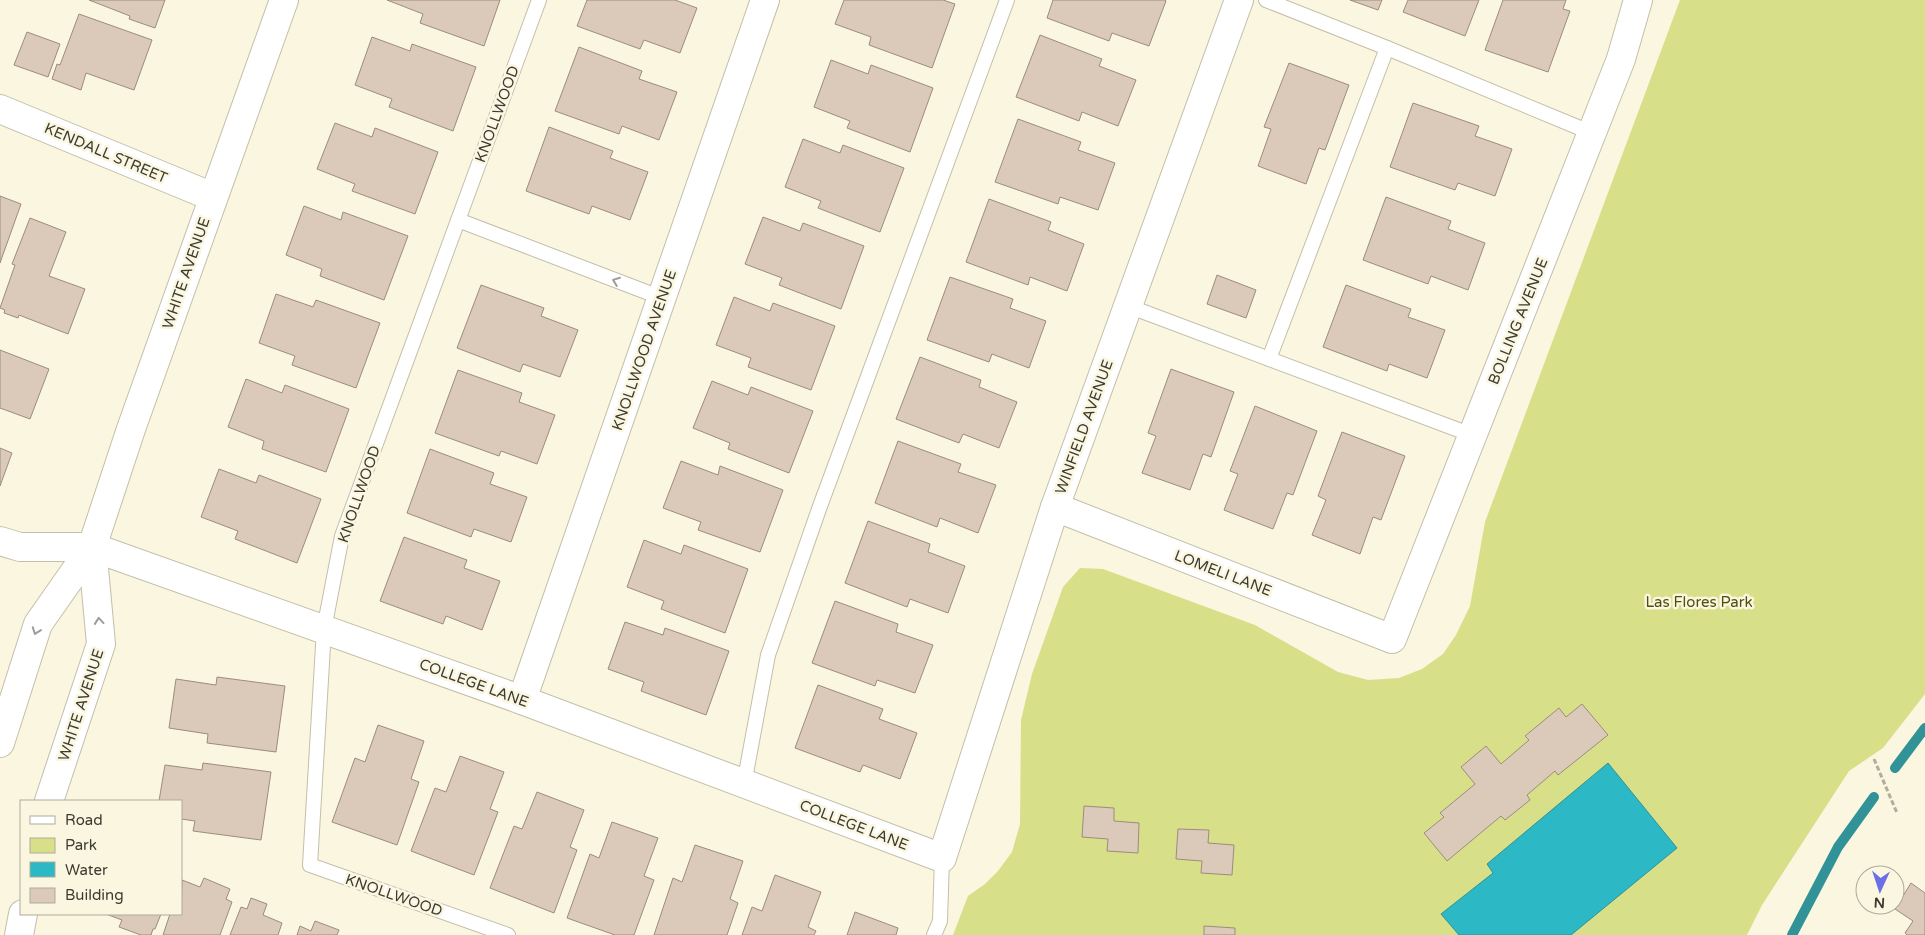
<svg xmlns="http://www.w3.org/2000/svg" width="1925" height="935" font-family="'Varela Round',sans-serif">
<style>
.green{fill:#d7df89}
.water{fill:#2cb8c4;stroke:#319298}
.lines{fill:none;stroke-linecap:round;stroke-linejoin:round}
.stream{stroke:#319298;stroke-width:10}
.building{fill:#dbcaba;stroke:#9c8c7d}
.service-casing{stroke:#c3bfaa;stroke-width:16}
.minor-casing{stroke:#c3bfaa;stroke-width:30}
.secondary-casing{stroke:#c3bfaa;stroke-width:30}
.path{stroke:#b0ad9c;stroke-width:3;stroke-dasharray:5 2.5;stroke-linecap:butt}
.service{stroke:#fff;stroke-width:14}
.minor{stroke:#fff;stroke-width:28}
.secondary{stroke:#fff;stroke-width:28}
.oneway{stroke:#9e9d98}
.labels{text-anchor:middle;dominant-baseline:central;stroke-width:5;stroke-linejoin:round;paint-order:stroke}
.street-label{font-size:15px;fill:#3c3b32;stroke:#faf6e0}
.park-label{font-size:15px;fill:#4d510d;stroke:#faf6e0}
</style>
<rect width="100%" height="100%" fill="#faf6e0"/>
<!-- green -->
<path class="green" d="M1680,0H1925V694L1883,748L1849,771L1762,905L1747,935H953L968,896L985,884L998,871L1012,852L1020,824L1021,720L1032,674L1063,587L1080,568L1103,569L1255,625L1338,672L1368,680L1399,678L1422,669L1443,654L1456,635L1470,606L1485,522Z"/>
<!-- water -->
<path class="water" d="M1608,763L1677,848L1571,935H1459L1441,914L1493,873L1487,864Z"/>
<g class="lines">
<!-- stream -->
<g class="stream">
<path d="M1895,768L1925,728"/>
<path d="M1792,935L1838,847L1874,797"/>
</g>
</g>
<!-- building -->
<g class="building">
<path d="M89,0H165L155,28L129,19L130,16Z"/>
<path d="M387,0H500L484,46L420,23L423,14Z"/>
<path d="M587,0H675L697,8L680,53L644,40L640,49L577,26Z"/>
<path d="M844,0H943L955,4L932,68L869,45L871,37L835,24Z"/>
<path d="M1053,0H1165L1166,1L1149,46L1112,33L1109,41L1047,18Z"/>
<path d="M1350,0H1382L1378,10Z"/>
<path d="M1408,0H1479L1465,36L1403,12Z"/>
<path d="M1503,0H1566L1563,9L1570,11L1548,72L1485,50Z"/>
<path d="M79,14L152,40L134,90L86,73L81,90L52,79L57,64L60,65Z"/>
<path d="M27,32L60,44L48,77L14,65Z"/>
<path d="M1040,35L1102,59L1099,66L1136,80L1118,126L1082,112L1079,121L1016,97Z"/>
<path d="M372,37L410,51L412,44L476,67L453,131L389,107L392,99L355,85Z"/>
<path d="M579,47L642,71L639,79L677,92L659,140L622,126L619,134L555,111Z"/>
<path d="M831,60L868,74L871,65L933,88L910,152L847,128L850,121L814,107Z"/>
<path d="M1289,63L1349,85L1325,150L1319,148L1306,184L1258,166L1271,129L1264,127Z"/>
<path d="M1413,103L1479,126L1475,136L1512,149L1495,196L1458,183L1455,190L1390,167Z"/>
<path d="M1018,119L1081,142L1078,150L1115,163L1098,210L1060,197L1058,204L995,182Z"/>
<path d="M335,123L372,137L375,128L438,152L415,214L352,191L355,184L317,169Z"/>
<path d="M549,127L613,151L610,158L648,172L630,220L592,206L589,214L526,191Z"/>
<path d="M803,139L840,153L843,145L904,168L880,232L818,208L821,201L785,187Z"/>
<path d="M0,196L21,204L0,263Z"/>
<path d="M1386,197L1451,221L1448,229L1485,243L1468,290L1431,276L1428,284L1363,260Z"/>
<path d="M989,199L1051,222L1048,230L1084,244L1067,291L1030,277L1028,285L966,262Z"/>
<path d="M304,206L341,220L343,212L408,236L384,300L320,276L322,269L286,255Z"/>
<path d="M763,217L800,231L803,223L864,246L841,309L779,285L782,278L745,264Z"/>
<path d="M30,218L66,232L49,276L85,289L68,334L19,315L18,318L4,313L5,310L0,308L15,265L12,264Z"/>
<path d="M1217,275L1256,290L1246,318L1207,304Z"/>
<path d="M950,277L1013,299L1010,308L1046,321L1029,368L992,354L989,362L927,340Z"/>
<path d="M481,285L544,308L541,316L578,330L560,377L523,364L520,372L457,348Z"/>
<path d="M1346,285L1411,309L1408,317L1445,330L1427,378L1389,364L1387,371L1323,347Z"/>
<path d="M276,294L313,307L316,300L380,323L356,388L292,365L295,356L259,343Z"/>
<path d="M734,297L770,311L773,303L835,326L811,390L748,367L751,358L716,345Z"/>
<path d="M0,350L49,369L30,419L0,408Z"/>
<path d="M920,357L981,380L979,387L1017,402L999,448L963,434L959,443L896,419Z"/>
<path d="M1171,369L1234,392L1211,457L1203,454L1190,490L1142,473L1156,436L1148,433Z"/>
<path d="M458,370L522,393L519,402L555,415L537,464L501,451L499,456L435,433Z"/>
<path d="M246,379L282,393L285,385L349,409L326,472L262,449L264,441L228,427Z"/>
<path d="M712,381L748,395L751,387L813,411L789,473L728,449L730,443L693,428Z"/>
<path d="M1255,406L1317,431L1293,495L1287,493L1273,529L1224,510L1238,474L1230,471Z"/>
<path d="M1342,432L1405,456L1381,520L1373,517L1360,554L1312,535L1326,500L1318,496Z"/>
<path d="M898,441L961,464L958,472L996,485L978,533L940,518L937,527L875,503Z"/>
<path d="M0,448L12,453L0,486Z"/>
<path d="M430,449L494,473L490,484L527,497L511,542L474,529L471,537L407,513Z"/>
<path d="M681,461L718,475L720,466L783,490L760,552L698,530L701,522L663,508Z"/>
<path d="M219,469L256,483L259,475L321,499L297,563L235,539L238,531L201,517Z"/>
<path d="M868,521L930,544L928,552L965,566L948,613L910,599L907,607L845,583Z"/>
<path d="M404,537L467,560L464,568L500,581L482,630L446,616L443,624L380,601Z"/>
<path d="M644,540L681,554L684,545L748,569L725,633L661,609L664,601L627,587Z"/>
<path d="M835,601L898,624L896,632L933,645L915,693L877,680L875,686L812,663Z"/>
<path d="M625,622L663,635L665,628L729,651L706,715L641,691L644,682L608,669Z"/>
<path d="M217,677L285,686L276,752L207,743L208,734L169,728L176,679L216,685Z"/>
<path d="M818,685L883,709L879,719L917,733L900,779L863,765L860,772L795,748Z"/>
<path d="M1582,704L1608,735L1558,775L1555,771L1527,795L1530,800L1505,820L1501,816L1447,861L1424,833L1444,817L1440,813L1475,784L1461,767L1486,746L1501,764L1529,740L1525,736L1559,708L1566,717Z"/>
<path d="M378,725L424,741L411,779L419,782L397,845L332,822L355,758L365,762Z"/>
<path d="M460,756L504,772L490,809L498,812L474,875L411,851L435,788L446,792Z"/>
<path d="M203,763L271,772L261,840L193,831L195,821L181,819V801H159L165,765L202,770Z"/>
<path d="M537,792L584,810L570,847L577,850L554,913L490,888L514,826L522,829Z"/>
<path d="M1084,806L1114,808V821L1139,823L1138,853L1107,851L1108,839L1082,837Z"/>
<path d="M612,822L658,838L644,876L654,880L634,935H615L567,918L590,854L599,858Z"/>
<path d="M1178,829L1209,830L1208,843L1234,845L1232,875L1201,873L1202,861L1176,859Z"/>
<path d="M695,845L743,861L730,899L738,903L727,935H654L673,878L682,882Z"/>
<path d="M775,875L821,892L808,927L816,931L814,935H742L752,907L762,911Z"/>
<path d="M204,878L230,889L226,899L232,902L220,935H163L170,914H181L182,880L200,887Z"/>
<path d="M1911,883L1925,893V935H1907L1905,933L1913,921L1895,909Z"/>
<path d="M251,898L267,904L263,915L282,923L278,935H230L241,907L247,909Z"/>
<path d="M855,912L898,928L896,935H847Z"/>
<path d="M106,914H161L155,929H153L151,935H141L119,927L122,920Z"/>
<path d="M315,921L339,930L337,935H297L300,926L311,931Z"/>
<path d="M1204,926L1235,928V935H1204Z"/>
</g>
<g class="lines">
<defs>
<g id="service">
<path d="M1266,0L1387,48L1592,133"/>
<path d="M458,220L662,298"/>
<path d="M1128,306L1472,435"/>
<path d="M1269,359L1387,48"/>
<path d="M744,784L768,655L819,509L1007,0"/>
<path d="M508,935L310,865L324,629L342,536L539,0"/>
<path d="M934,935L940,921L942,858"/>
</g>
<g id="minor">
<path d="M0,109L213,197"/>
<path d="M1055,507L1392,639L1621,59L1638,0"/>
<path d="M0,541L20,547H92L522,700L942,858L1055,507L1239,0"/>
<path d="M522,700L765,0"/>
</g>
<g id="secondary">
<path d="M0,743L38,624L92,547L131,429L284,0"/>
<path d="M49,801L101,644L92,547"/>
<path d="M19,935L23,914"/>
</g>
</defs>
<!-- service casing -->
<use href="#service" class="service-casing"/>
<!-- minor casing -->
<use href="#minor" class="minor-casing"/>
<!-- secondary casing -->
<use href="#secondary" class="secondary-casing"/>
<!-- path -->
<path class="path" d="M1874,759L1897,813"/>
<!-- service -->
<use href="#service" class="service"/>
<!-- minor -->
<use href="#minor" class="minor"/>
<!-- secondary -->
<use href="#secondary" class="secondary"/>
</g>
<!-- one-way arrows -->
<defs><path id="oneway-chevron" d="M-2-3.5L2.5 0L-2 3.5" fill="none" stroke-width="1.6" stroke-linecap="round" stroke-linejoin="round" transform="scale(1.25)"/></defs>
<g class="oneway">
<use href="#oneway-chevron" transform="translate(616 281) rotate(-159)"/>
<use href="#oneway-chevron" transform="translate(99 621) rotate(-95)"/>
<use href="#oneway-chevron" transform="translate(36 631) rotate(110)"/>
</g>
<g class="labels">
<!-- street labels -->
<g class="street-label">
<text transform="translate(497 114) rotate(-70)">KNOLLWOOD</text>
<text transform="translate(106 153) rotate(23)">KENDALL STREET</text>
<text transform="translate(186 273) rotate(-71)">WHITE AVENUE</text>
<text transform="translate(1518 321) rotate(-68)">BOLLING AVENUE</text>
<text transform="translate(644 350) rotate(-71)">KNOLLWOOD AVENUE</text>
<text transform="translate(1084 427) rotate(-70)">WINFIELD AVENUE</text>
<text transform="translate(359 494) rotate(-71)">KNOLLWOOD</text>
<text transform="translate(1223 573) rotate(21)">LOMELI LANE</text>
<text transform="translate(474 683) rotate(20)">COLLEGE LANE</text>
<text transform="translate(81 705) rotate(-72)">WHITE AVENUE</text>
<text transform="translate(854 825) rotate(21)">COLLEGE LANE</text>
<text transform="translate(394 895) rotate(19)">KNOLLWOOD</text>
</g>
<!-- park labels -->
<g class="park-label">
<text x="1699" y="602">Las Flores Park</text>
</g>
</g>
<!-- legend -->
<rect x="20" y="800" width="162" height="115" fill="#faf6e0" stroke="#aeab9a"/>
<rect x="30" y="816" width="25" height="8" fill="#ffffff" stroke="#aeab9a"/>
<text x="65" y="825" font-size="15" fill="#3c3b32">Road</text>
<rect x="30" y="838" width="25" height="15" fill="#d7df89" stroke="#aeab9a"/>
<text x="65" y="850" font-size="15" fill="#3c3b32">Park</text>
<rect x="30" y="862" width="25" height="15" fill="#2cb8c4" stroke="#aeab9a"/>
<text x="65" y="875" font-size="15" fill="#3c3b32">Water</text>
<rect x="30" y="888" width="25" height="15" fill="#dbcaba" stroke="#aeab9a"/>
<text x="65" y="900" font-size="15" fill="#3c3b32">Building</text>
<!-- north arrow -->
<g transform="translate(1880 890) rotate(183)"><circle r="24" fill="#faf6e0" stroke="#aeab9a"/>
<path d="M0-4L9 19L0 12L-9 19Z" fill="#6a6ee7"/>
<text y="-8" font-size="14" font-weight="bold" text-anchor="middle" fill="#3c3b32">N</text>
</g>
</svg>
